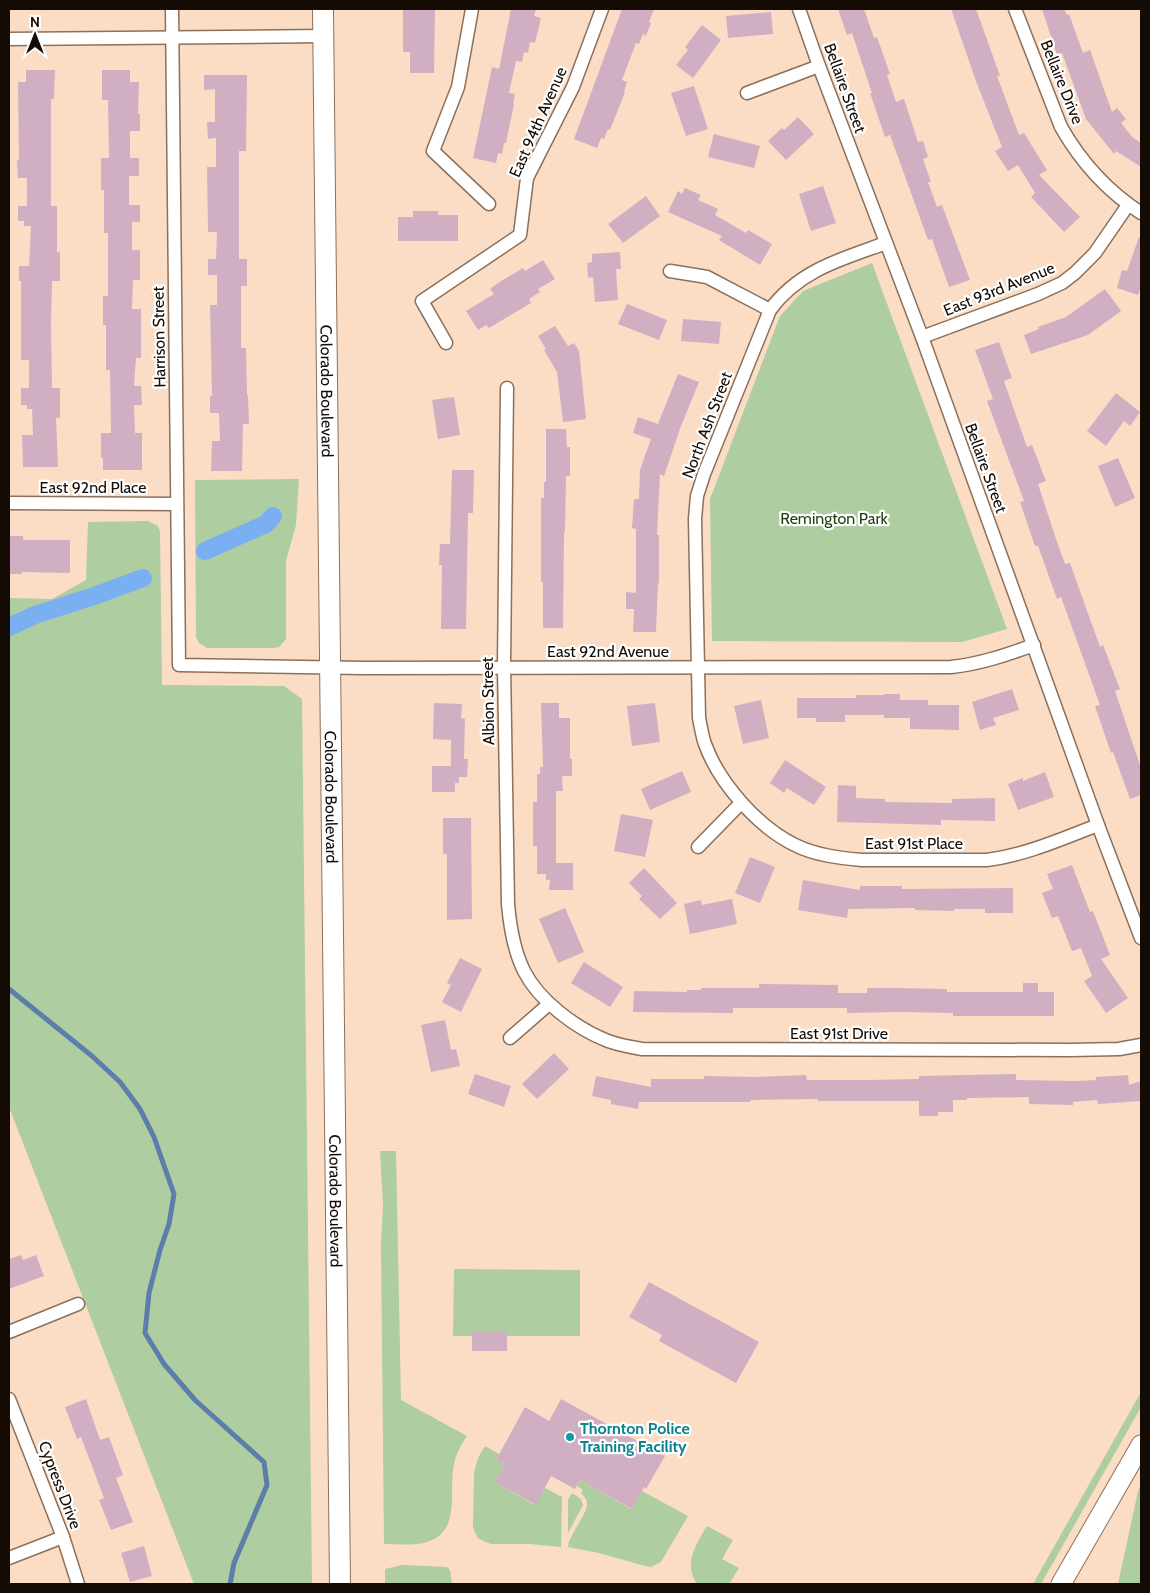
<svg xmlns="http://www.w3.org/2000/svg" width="1150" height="1593" font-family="Cabin,sans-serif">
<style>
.green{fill:#aecda1}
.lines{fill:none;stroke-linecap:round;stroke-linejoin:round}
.stream{stroke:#5b7eaa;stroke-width:5}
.canal{stroke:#7ab0f1;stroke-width:18}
.building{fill:#d0afc3}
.street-casing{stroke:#8b705b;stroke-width:15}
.secondary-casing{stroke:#8b705b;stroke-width:21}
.primary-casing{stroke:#8b705b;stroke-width:22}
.street{stroke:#fff;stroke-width:12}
.secondary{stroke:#fff;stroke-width:19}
.primary{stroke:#fff;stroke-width:20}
.culture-dot{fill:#0f9aa8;stroke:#fff;stroke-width:2}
.labels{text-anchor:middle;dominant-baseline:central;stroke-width:4.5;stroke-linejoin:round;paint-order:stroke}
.street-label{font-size:16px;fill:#140b04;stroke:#fff}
.park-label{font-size:16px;fill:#1f3f0e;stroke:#fff}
.culture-label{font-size:16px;font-weight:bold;fill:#0d838f;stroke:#fff;text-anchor:start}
</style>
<rect width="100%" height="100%" fill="#fbddc5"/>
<!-- green -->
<g class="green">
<path d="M872,263L1007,629L962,642L712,641L710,499L780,316L803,291Z"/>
<path d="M299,479L296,525L286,561V639L279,647L274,648H207L199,643L196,637L195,480Z"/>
<path d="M148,521L158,526L160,532L162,685L284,686L302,699L312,1584H194L9,1107V598L52,599L86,580L88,522Z"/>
<path d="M380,1151H396L401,1400L467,1436C461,1445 456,1454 454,1464C448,1491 462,1531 427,1542C414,1546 398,1544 384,1544L381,1245L383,1205Z"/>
<path d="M454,1269L580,1270V1336H453Z"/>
<path d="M1141,1392V1407L1041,1584H1033Z"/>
<path d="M485,1446L499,1454L496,1460L505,1464L495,1482L535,1505L545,1488L562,1497L561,1547L530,1544H491L481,1540L477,1537L473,1527L474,1473L478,1458Z"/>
<path d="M580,1480L631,1509L642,1491L688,1516L661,1562L651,1567L645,1566L599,1553L568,1547L569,1541L586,1510C588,1502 587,1499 581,1493L583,1490L577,1486Z"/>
<path d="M1141,1485V1584H1118L1138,1491Z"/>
<path d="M572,1493L581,1499L583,1505L568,1533V1500Z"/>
<path d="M707,1526L733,1540L722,1559L739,1568L729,1584H697C683,1564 696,1544 707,1526Z"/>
<path d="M402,1565L447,1567L450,1570L452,1584H385V1569Z"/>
</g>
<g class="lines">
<!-- stream -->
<path class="stream" d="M9,989L92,1056L120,1082L140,1109L154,1137L174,1194L169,1224L160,1250L149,1293L145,1333L164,1364L195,1400L264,1462L267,1485L234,1563L230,1584"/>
<!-- canal -->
<g class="canal">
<path d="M205,551L266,524L273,516"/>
<path d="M9,627L35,615L94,596L143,578"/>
</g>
</g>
<!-- building -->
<g class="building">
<path d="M403,9H435L434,73H410V52H403Z"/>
<path d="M511,9H536L534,16L541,18L535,43L530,42L528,53L524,52L522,62L516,61L509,93L515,94L513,104H514L506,143H504L502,154L498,153L496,163L473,158L492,67L499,69Z"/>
<path d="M622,9H654L649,22L651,23L646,36L643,34L639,44L636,43L622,80L627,82L624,92H625L610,130L608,129L604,139L601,138L597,148L574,139Z"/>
<path d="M838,9H864L874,38L877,37L890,74L887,75L896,102L904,99L918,142L923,141L928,157L923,159L931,182H928L937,207L942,205L970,280L949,287L932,239L928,240L890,135L885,137L870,93H872L852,33L847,35Z"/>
<path d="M951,9H976L1000,76H997L1019,135L1024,133L1047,170L1039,175L1080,217L1064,232L1031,197L1035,193L1018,165L1008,171L995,151L1002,147L977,84Z"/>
<path d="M1042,9H1064L1067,15L1069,14L1083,53L1090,50L1112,112L1117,108L1126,119L1121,123L1133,138L1141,143V167L1116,151L1114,154L1086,119L1062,53L1057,55Z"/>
<path d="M771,12L773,34L728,38L726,16Z"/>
<path d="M702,25L721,40L693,78L676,65L688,50L685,47Z"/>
<path d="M26,70H55L54,99H51V206H57V252H60V281H52L51,325L52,388H60V418H56L58,467H23L22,435H33L32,409H27V405H21V388H29V360H21V281H19V266H29L31,226H24V221H18V206H27V178H18L17,160H19L18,82H26Z"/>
<path d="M102,70H130V82H139L138,114H140V131H130V158H139V176H129V205H140V222H132V250H140V280H133L132,309H141V358H136L134,386H141L142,405H134L135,433H142V470H103V458H101V433H111L110,370H106V325H103V296H108V233H104V190H101V158H109L108,100H102Z"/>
<path d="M204,75H247L246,151H239V259H247V286H241V348H246L247,395H248L249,424H243L242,471H211L212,441H220L219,413H210V396H212L210,305H217V275H208V259H216L217,232H208L207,167H216V138L208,139L207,122H215V89L204,90Z"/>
<path d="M694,86L708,129L686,136L671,93Z"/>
<path d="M798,117L814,134L786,160L768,141L782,128L784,130Z"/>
<path d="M714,134L760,146L754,168L708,157Z"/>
<path d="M823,186L836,223L811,231L799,194Z"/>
<path d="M685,188L701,195L698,200L718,209L715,215L746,233L748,230L772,244L760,265L719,240L722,236L668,212L678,191L682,194Z"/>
<path d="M646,196L660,216L623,243L608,224Z"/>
<path d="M413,211H438V215H458V241H398V217H413Z"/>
<path d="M1139,237H1141V286L1138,295L1117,288L1122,270L1127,271Z"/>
<path d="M620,252L621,269H616L618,300L595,302L593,277L588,278L587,263L592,262V254Z"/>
<path d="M543,260L555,279L538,289L540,292L529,299L531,303L489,328L486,325L478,330L466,311L494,294L490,289L498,283L523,268L525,271Z"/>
<path d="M1105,289L1121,311L1088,335L1031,354L1024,335L1039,329L1038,327L1066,317Z"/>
<path d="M627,304L667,320L659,340L618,324Z"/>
<path d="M683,319L721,322L719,344L681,341Z"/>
<path d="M555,326L568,346L574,343L579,351L586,419L563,422L557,372L544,350L546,349L538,336Z"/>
<path d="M999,342L1012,378L1004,381L1027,447L1032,445L1046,481L1038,484L1056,539L1065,564L1070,563L1100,647L1103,645L1120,689L1115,691L1141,768V795L1130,799L1113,752L1111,753L1095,706L1100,705L1061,597L1057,599L1038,546H1035L1020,502L1024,501L987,401L993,399L975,350Z"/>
<path d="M678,374L699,382L681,426L664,476L660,474L657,535H659V583H658L656,632H633L634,609H626V592L636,593V529L632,528L634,499H639L640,470L651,439L633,433L638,417L658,424Z"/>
<path d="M1116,393L1140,412L1130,426L1124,421L1106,446L1087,431Z"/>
<path d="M454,397L460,435L438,439L432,400Z"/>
<path d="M546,429H566L567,447H570V476H566L565,531H564L563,628H543V582H541V498H544V482H546Z"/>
<path d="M1118,458L1135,498L1115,507L1098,466Z"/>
<path d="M452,470H474L473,513H468L466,629H441L442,565H439L440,544H450Z"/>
<path d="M9,536H23V540H70V573L22,572V574H9Z"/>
<path d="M1012,689L1019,710L993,718L996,725L980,730L972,702Z"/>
<path d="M884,694H900V700H928V705H959V730L910,729V718H884V715H845V722H816V718H797V698H856V695H884Z"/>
<path d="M761,700L769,738L743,744L734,706Z"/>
<path d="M434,703L462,704L461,718L465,719L464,759H468L467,777H459V783H455V792H432V766H451V740L433,739Z"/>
<path d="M541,703H559V718H570V759H572V776H562L563,791H556V863H573V890H549L550,880H546V874H537V846H533V802H537V774H540V767H543Z"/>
<path d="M655,703L660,742L632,746L627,706Z"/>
<path d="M785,760L826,787L814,805L787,788L784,793L770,783Z"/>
<path d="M682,771L691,792L650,810L641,789Z"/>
<path d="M1045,772L1054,797L1018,810L1008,784L1023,778V781Z"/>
<path d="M838,785L856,786V798L885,799V802L952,803V799L995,798V821L941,820V825L837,822Z"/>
<path d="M621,814L653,820L645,857L614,851Z"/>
<path d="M443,818H471L472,919L447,920V854H443Z"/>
<path d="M750,857L775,867L760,903L735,893Z"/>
<path d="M1072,865L1090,912L1093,911L1110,955L1101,959L1128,998L1106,1013L1084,981L1092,976L1081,948L1072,951L1058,916L1052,918L1042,893L1053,889L1047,874Z"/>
<path d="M644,868L677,903L660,919L639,899L642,896L629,883Z"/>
<path d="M803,880L860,890V886H902V889L1013,888V913H985V909H954V911L915,910V908L848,909L847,918L798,910Z"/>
<path d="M732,899L737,924L690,934L684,904L701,900L702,905Z"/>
<path d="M565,908L584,952L558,963L539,919Z"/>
<path d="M460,958L482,969L461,1012L442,1002L451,985L447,983Z"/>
<path d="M584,962L623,987L610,1007L571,983Z"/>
<path d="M1023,983H1038V992H1054V1016H953V1013L900,1012L847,1013V1008H733V1013L633,1012L634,991L687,992V990H701V988H759V984L838,985V993H867V988H894L947,989V992H1023Z"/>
<path d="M445,1020L451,1050L456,1049L460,1066L431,1072L421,1025Z"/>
<path d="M554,1053L569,1069L537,1099L522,1084Z"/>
<path d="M475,1074L511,1086L504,1107L468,1094Z"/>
<path d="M1016,1074V1080L1076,1081L1096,1080V1077L1128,1075L1129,1085L1141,1081V1101L1098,1104L1097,1100L1073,1102V1105L1029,1104V1097L967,1098V1100H953V1112H938V1116H919V1101H818V1099L751,1100L750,1102H639L638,1109L611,1104V1100L592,1096L596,1076L651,1087V1079H704V1076L758,1077L806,1075L807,1080H868L919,1079V1076Z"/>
<path d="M21,1255L23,1260L36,1255L44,1276L9,1289V1259Z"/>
<path d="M649,1282L759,1342L736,1383L659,1341L662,1335L629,1317Z"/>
<rect x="472" y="1331" width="35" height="20"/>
<path d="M86,1399L100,1440L109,1437L123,1475L116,1478L133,1522L111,1530L99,1500L104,1498L81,1437L77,1439L65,1407Z"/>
<path d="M561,1399L665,1456L646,1489L644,1487L632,1509L580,1480L575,1489L551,1476L536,1505L495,1482L505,1464L496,1460L525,1407L549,1421Z"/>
<path d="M144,1546L152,1576L130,1582L121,1553Z"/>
</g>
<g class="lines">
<defs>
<g id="street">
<path d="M172,9L179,665L364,668L951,667C980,664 1006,655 1034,645"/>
<path d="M472,9L458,87L433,151L489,204"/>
<path d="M799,9L819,66L922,337L1098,825L1141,938"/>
<path d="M1015,9L1061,127C1081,162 1107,191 1141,213"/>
<path d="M9,39L324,36"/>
<path d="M747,93L819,66"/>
<path d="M886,243C842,259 799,270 770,310L704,474L697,496L695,519L699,718C701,727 702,736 705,744C719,783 758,827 795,845C815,855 839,858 862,860H987C1026,855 1061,839 1098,825"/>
<path d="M670,271L707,277L770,310"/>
<path d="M922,337L1038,294L1062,283L1075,273L1095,253L1128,205"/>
<path d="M446,343L422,301L520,235L527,178L573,87L602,9"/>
<path d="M507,388L504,667L508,904C510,927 514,951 524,971C539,1001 577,1029 608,1041C619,1045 630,1047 642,1049L1070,1050L1119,1049L1141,1045"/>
<path d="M9,503L176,504"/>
<path d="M698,847L741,803"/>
<path d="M510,1038L549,1004"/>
<path d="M9,1332L78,1304"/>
<path d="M9,1399L63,1537L78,1584"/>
<path d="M9,1558L63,1537"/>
</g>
<path id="secondary" d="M1061,1584L1141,1445"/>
<g id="primary">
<path id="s1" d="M323,9L340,1584"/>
</g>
</defs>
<!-- street casing -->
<use href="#street" class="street-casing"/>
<!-- secondary casing -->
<use href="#secondary" class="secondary-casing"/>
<!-- primary casing -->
<use href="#primary" class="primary-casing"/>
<!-- street -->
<use href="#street" class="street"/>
<!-- secondary -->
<use href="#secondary" class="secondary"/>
<!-- primary -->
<use href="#primary" class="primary"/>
</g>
<!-- markers -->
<circle class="culture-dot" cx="570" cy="1437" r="5"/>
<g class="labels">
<!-- street labels -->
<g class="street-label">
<text transform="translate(1062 82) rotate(68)">Bellaire Drive</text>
<text transform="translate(845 88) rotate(70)">Bellaire Street</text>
<text transform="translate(538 122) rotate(-66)">East 94th Avenue</text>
<text transform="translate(999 289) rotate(-22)">East 93rd Avenue</text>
<text transform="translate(159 337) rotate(-91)">Harrison Street</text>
<text stroke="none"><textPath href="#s1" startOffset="382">Colorado Boulevard</textPath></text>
<text transform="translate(707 425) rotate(-69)">North Ash Street</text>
<text transform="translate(986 468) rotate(70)">Bellaire Street</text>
<text x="93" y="487">East 92nd Place</text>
<text x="608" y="651">East 92nd Avenue</text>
<text transform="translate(488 701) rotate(-91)">Albion Street</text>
<text stroke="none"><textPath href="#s1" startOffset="788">Colorado Boulevard</textPath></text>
<text x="914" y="843">East 91st Place</text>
<text x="839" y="1033">East 91st Drive</text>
<text stroke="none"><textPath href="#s1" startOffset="1192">Colorado Boulevard</textPath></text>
<text transform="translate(60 1485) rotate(69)">Cypress Drive</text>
</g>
<!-- park labels -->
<g class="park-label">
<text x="834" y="518">Remington Park</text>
</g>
<!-- culture labels -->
<g class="culture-label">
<text x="580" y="1428">Thornton Police<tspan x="580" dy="18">Training Facility</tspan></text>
</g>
</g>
<!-- border -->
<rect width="1150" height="1593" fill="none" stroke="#140b04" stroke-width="20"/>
<!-- north arrow -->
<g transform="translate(35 35)" stroke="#ffffff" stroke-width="4" paint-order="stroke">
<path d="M0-4L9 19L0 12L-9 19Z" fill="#140b04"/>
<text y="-8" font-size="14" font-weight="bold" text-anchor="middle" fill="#140b04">N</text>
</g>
</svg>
